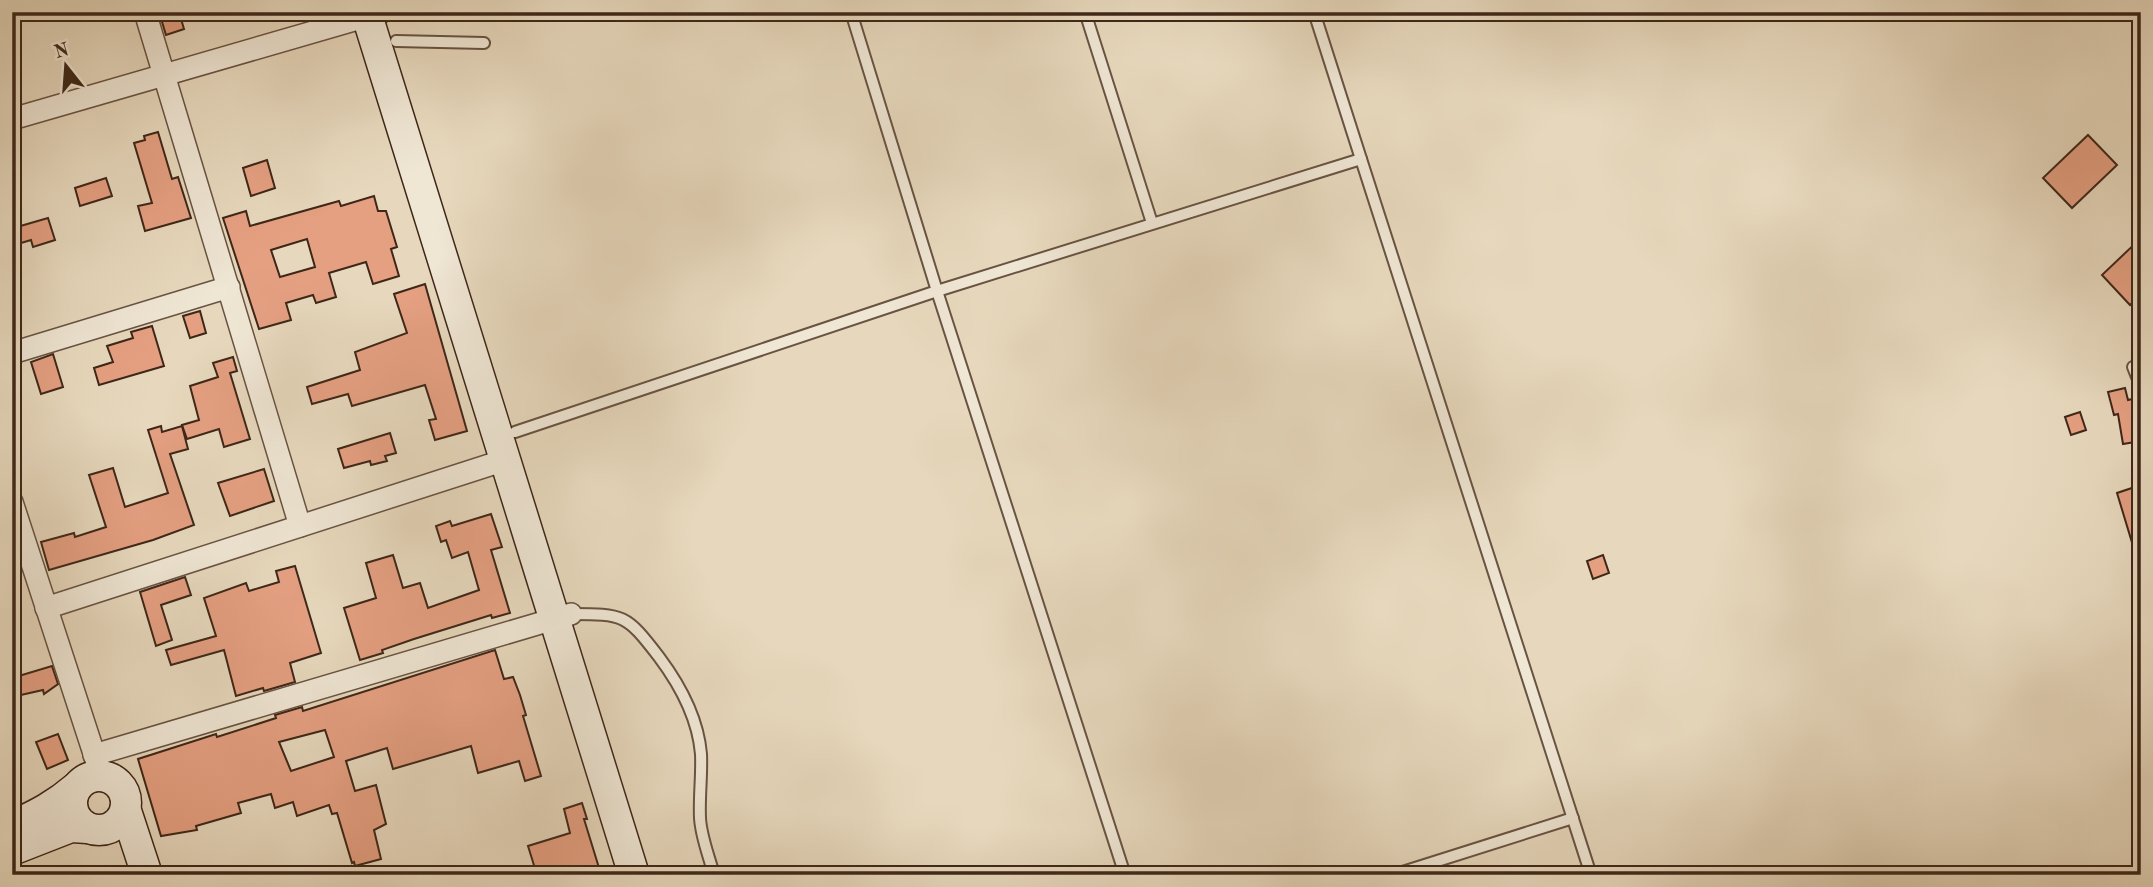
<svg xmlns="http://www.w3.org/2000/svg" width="2153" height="887" font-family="'Old Standard TT',serif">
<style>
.building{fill:#e5a082;stroke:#3e2719;stroke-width:2;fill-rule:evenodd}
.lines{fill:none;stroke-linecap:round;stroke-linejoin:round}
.lane-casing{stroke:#685342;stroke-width:14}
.street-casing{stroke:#685342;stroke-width:24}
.secondary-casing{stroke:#3e2719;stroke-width:33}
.lane{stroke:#efe6d4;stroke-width:10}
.street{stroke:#efe6d4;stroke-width:21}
.secondary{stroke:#efe6d4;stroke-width:30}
</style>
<rect width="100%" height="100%" fill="#e7d8bd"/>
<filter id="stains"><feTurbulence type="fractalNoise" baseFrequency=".00286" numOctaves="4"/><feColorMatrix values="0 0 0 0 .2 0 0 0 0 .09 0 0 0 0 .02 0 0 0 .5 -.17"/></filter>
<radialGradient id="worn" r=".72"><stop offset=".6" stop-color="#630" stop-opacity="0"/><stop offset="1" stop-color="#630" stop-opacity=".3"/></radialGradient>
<!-- building -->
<g class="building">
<path d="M159,12H179L184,29L166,35Z"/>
<path d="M158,132L172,179L178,177L191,218L145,231L138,206L152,203L134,143L145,140L144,136Z"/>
<path d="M2088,135L2117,165L2072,208L2043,178Z"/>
<path d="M267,160L275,188L251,196L243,168Z"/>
<path d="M106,178L112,196L80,206L75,188Z"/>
<path d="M374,196L378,211H386L397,247L391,249L399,276L373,284L366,262L329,273L336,297L316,303L313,295L286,303L291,320L259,329L223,218L246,211L250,226L339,201L341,206ZM307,239L315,267L280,277L271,250Z"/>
<path d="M48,218L55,240L33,247L31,240L21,243L17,227Z"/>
<path d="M2141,238V295L2130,305L2102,275Z"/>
<path d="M425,284L467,431L435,440L429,420L436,419L425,385L352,406L348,394L312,404L307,387L360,370L355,352L407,333L394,294Z"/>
<path d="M200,311L206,333L190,338L183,316Z"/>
<path d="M152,326L164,366L99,385L94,368L113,362L107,346L133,338L131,332Z"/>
<path d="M53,354L63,387L41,394L31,362Z"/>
<path d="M233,357L237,371L230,373L250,439L224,447L219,429L187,439L182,425L199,420L190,386L218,377L213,363Z"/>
<path d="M2125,388L2128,400L2141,397V441L2123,444L2118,414L2114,415L2108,392Z"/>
<path d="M2080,412L2086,430L2071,435L2065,417Z"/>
<path d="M161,426L162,432L182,426L188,449L170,454L194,525L153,540L49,570L41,542L74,533L75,537L106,527L89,475L113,468L125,507L168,493L148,430Z"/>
<path d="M390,433L396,453L385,456L387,461L371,465L370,461L344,468L338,449Z"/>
<path d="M264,469L274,501L230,516L218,483Z"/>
<path d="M2141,485V558L2137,559L2117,493Z"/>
<path d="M491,514L502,547L491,550L510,613L492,618L491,615L414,639L382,650L383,653L360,660L344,608L376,598L366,563L393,555L403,588L420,583L428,608L479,590L468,552L452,558L446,540L441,542L436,526L450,521L452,526Z"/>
<path d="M1603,555L1609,573L1593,579L1587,561Z"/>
<path d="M295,566L321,653L290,663L295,682L264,691L263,688L236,696L224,650L171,665L166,650L216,636L204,598L246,583L249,591L279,582L276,571Z"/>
<path d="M185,577L191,595L161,605L172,640L156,646L140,592Z"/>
<path d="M495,650L504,679L513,677L520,695L526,715L523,716L541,776L525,781L519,761L478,773L471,746L393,769L387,748L346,761L355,791L376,785L386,824L374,830L381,859L355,866L354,862L352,863L337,813L332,814L329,805L297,816L293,802L275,808L271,794L238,803L241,813L196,826L197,830L161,836L138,759L216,734L217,737L276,718L275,715L302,707L303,711ZM325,730L334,757L291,771L279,742Z"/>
<path d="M52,666L58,684L44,694L43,690L12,697V678Z"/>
<path d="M58,734L68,760L47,769L36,742Z"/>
<path d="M582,803L587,819H584L600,871L587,875H537L528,846L570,833L564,809Z"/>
</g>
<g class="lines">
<defs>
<g id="lane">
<path d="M851,12L937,291L1125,875"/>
<path d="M1085,12L1152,223"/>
<path d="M396,41L484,43"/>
<path d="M1361,159L1591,875"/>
<path d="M2133,367L2141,387"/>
<path d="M515,432L937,291L1361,159L1314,12"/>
<path d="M571,614C624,614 626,614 659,657C680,685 698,718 701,754C702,775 699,796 700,818C701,837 709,856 714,875"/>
<path d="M1393,875L1573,818"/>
</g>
<g id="street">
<path d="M145,12L300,526"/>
<path d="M12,119L382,12"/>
<path d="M12,353L229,287"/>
<path d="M12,502L101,775"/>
<path d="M46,608L505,460"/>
<path d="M94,755L571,614"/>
</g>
<g id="secondary">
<path d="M366,12L634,875"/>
<circle cx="99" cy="803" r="27"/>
<path d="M126,811L147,875"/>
<path d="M12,826C37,815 56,805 77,787"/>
<path d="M12,850L71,827L88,828"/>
</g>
</defs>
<!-- lane casing -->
<use href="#lane" class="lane-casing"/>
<!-- street casing -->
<use href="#street" class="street-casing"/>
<!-- secondary casing -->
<use href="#secondary" class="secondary-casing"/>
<!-- lane -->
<use href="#lane" class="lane"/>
<!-- street -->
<use href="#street" class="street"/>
<!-- secondary -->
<use href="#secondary" class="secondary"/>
</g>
<!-- margin -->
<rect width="2153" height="887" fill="none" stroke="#e7d8bd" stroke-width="42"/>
<rect x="14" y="14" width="2125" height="859" fill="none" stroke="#3e2719" stroke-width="3.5"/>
<rect x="21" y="21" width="2111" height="845" fill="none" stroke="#3e2719" stroke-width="2"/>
<!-- north arrow -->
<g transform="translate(66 66) rotate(343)" stroke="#efe6d4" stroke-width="5" paint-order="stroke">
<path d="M0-5L12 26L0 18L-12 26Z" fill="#3e2719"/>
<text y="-10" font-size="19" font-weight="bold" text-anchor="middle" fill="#3e2719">N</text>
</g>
<rect width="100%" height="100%" filter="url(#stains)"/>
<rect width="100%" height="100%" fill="url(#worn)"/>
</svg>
